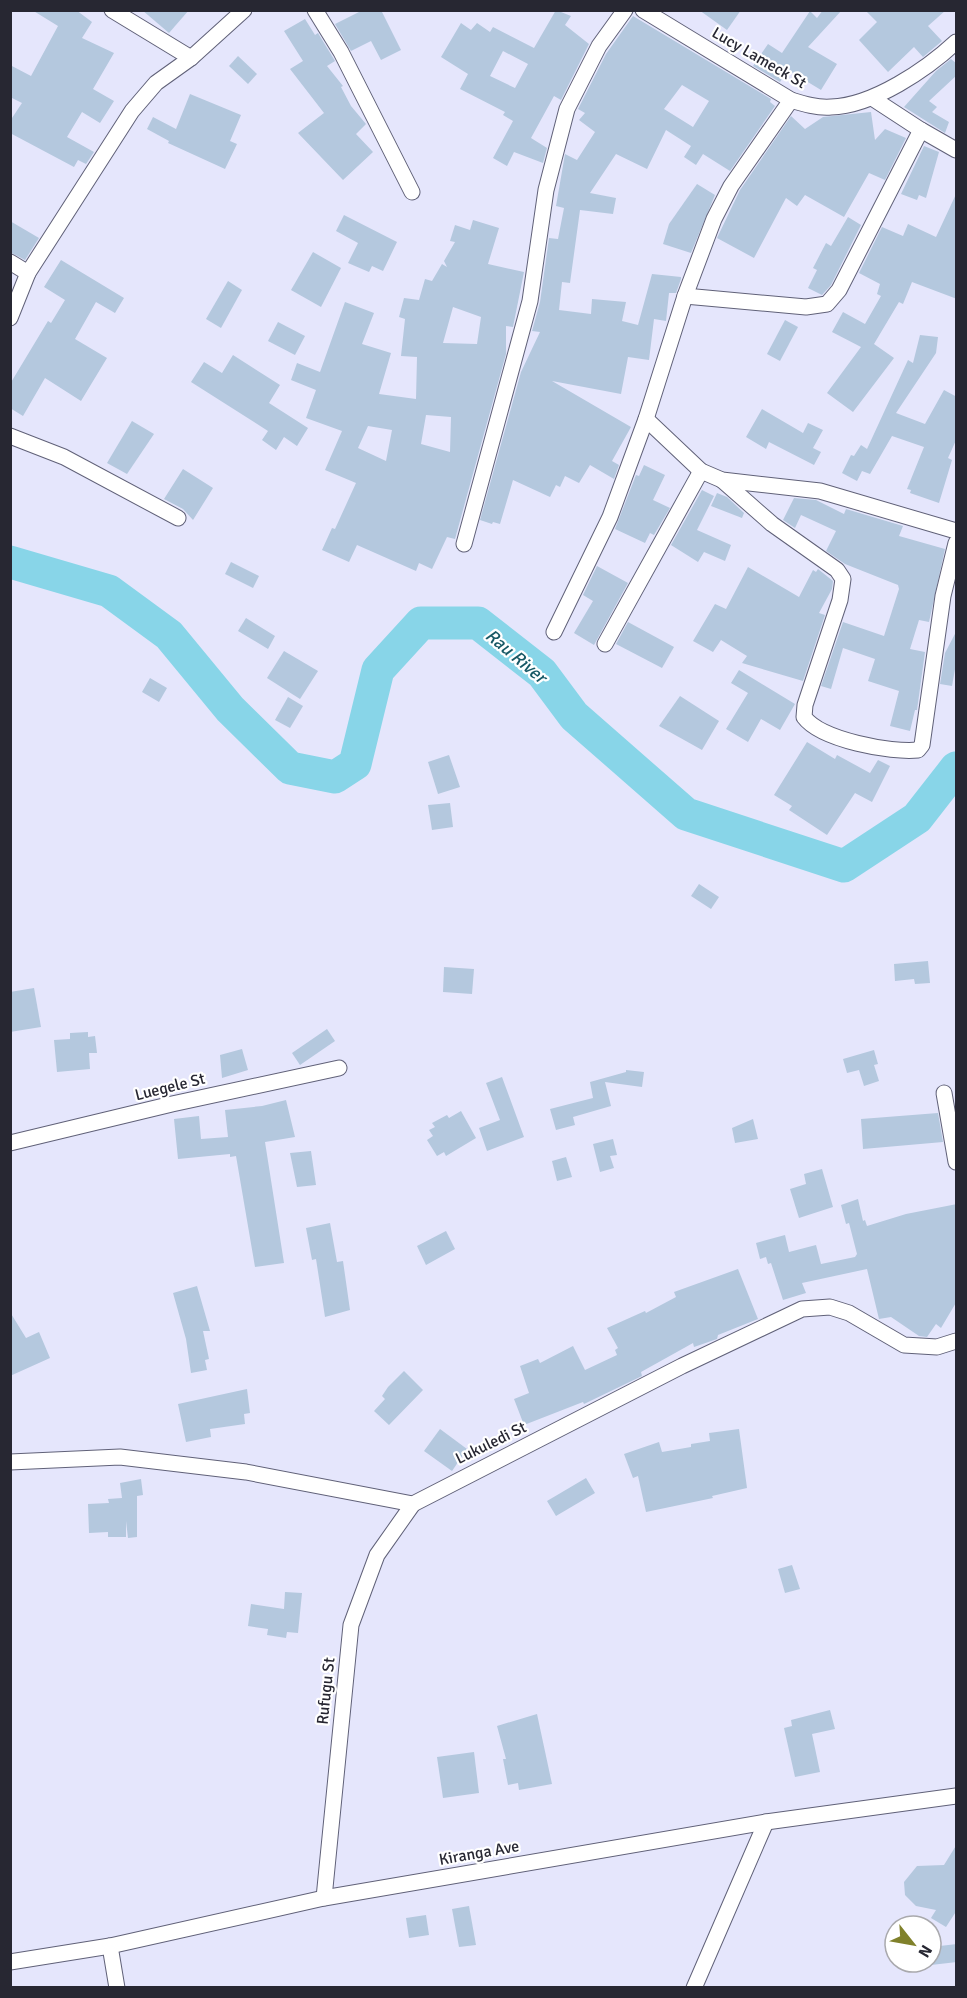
<svg xmlns="http://www.w3.org/2000/svg" width="967" height="1998" font-family="Signika,sans-serif">
<style>
.lines{fill:none;stroke-linecap:round;stroke-linejoin:round}
.river{stroke:#88d5e8;stroke-width:33}
.building{fill:#b4c8de;fill-rule:evenodd}
.minor-casing{stroke:#606178;stroke-width:17}
.minor{stroke:#fff;stroke-width:15}
.labels{text-anchor:middle;dominant-baseline:central;stroke-width:4.5;stroke-linejoin:round;paint-order:stroke}
.street-label{font-size:16px;fill:#272732;stroke:#fff}
.water-label{font-size:18px;font-style:italic;fill:#175865;stroke:#fff}
</style>
<rect width="100%" height="100%" fill="#e5e6fc"/>
<g class="lines">
<!-- river -->
<path class="river" d="M10,562L109,591L169,635L230,709L290,768L335,777L355,764L378,670L421,623H478L542,673L574,716L686,814L844,866L917,818L956,768"/>
</g>
<!-- building -->
<g class="building">
<path d="M32,10H76L92,22L82,38L114,53L93,89L114,101L100,123L82,112L67,137L94,152L86,164L78,160L74,167L10,133V121L22,103L10,97V65L31,76L58,26Z"/>
<path d="M142,10H189L169,33Z"/>
<path d="M363,10H381L401,50L381,60L371,41L351,51L335,24Z"/>
<path d="M556,10L571,16L565,25L589,44L561,100L554,96L531,138L547,148L543,163L514,152L507,166L493,158L513,121L503,115L505,112L460,89L468,74L441,57L461,23L471,30L477,23L490,32L493,27L534,48ZM503,51L528,64L515,88L490,76Z"/>
<path d="M699,10H741L727,30Z"/>
<path d="M823,10H842L808,47L837,64L821,90L788,70L780,82L753,66L768,44L782,53L810,11L817,18Z"/>
<path d="M865,10H946L928,26L942,41L923,57L914,47L888,72L859,40L877,22Z"/>
<path d="M633,16L771,99L770,102L775,106L730,171L703,154L696,165L684,157L691,146L666,130L647,169L616,154L590,193L616,198L613,214L580,210L570,283L562,282L559,310L591,314L592,299L626,302L622,321L638,325L652,274L681,277V279L676,293H669L666,321L654,319L649,360L628,357L621,394L552,381L631,427L612,461L619,465L614,479L590,465L579,483L565,476L560,487L556,485L550,497L513,480L500,524L493,522L492,524L480,520L521,372L540,332L532,331L540,302L549,238L558,239L564,208L556,206L565,154L577,160L595,132L579,120L585,113L578,109L606,54ZM682,85L709,101L693,127L664,109Z"/>
<path d="M305,19L315,35L318,33L335,61L327,66L343,86L341,87L351,106L366,124L356,134L373,152L343,180L298,133L324,113L290,69L303,61L284,31Z"/>
<path d="M238,56L257,74L248,84L229,66Z"/>
<path d="M951,59L957,64V75L929,101L937,107L932,112L949,122L945,133L904,107L936,71Z"/>
<path d="M190,94L241,115L230,141L237,144L225,169L168,143L169,141L147,129L153,117L176,129Z"/>
<path d="M871,112L875,140L885,129L906,138L885,180L869,173L844,217L805,195L797,206L786,198L754,258L717,238L740,190L791,116L805,129L823,117Z"/>
<path d="M924,146L939,152L926,198L919,195L917,200L901,194Z"/>
<path d="M697,184L715,195L691,253L663,244L669,224Z"/>
<path d="M957,192V299L912,282L903,304L899,302L874,344L894,358L853,412L827,393L861,347L832,332L843,312L865,324L881,296L877,294L880,284L859,273L882,227L903,236L908,224L936,237Z"/>
<path d="M344,215L397,242L383,271L372,266L369,272L348,263L358,243L336,231Z"/>
<path d="M848,217L861,225L831,285L822,295L808,288L817,270L813,268L826,243L831,246Z"/>
<path d="M473,220L499,228L488,264L524,272L513,327L506,326V354L455,539L447,537L432,569L419,563L416,571L357,545L349,562L322,550L332,528L335,529L356,483L325,470L342,431L306,418L316,390L291,380L297,363L320,372L345,302L374,313L362,344L391,353L379,394L416,399L417,357L401,356L405,319L399,317L404,298L419,300L425,279L432,281L442,264L447,267L444,261L455,242L450,241L455,225L470,230ZM453,307L481,317L477,344L443,343ZM426,415L451,417L450,452L421,444ZM368,426L392,430L386,461L358,448Z"/>
<path d="M10,221L39,238L25,260L10,252Z"/>
<path d="M313,252L341,268L321,307L291,290Z"/>
<path d="M61,260L124,298L115,313L96,302L75,339L107,358L81,401L45,378L23,416L10,408V384L48,321L51,323L65,300L44,287Z"/>
<path d="M228,281L242,290L221,328L206,319Z"/>
<path d="M785,320L798,327L780,361L767,354Z"/>
<path d="M278,322L305,336L295,355L268,341Z"/>
<path d="M920,335L938,337L936,353L896,413L925,424L944,390L957,397V438L948,458L952,460L939,503L910,493L911,490L907,489L924,447L892,436L870,474L862,471L857,481L842,473L851,455L854,456L861,445L867,449L908,360L913,363Z"/>
<path d="M233,355L280,385L269,403L308,428L297,446L284,437L276,450L262,440L268,431L191,382L204,362L222,373Z"/>
<path d="M762,409L803,433L808,423L823,430L813,448L821,452L814,465L769,442L766,449L746,437Z"/>
<path d="M132,421L154,434L127,474L107,463Z"/>
<path d="M644,465L665,475L653,500L670,508L654,535L650,533L645,543L615,529L636,475L639,476Z"/>
<path d="M183,469L213,488L193,520L183,509L164,499Z"/>
<path d="M702,490L714,496L697,530L731,545L725,561L704,552L698,562L671,545Z"/>
<path d="M717,493L727,497L744,513L742,518L711,506Z"/>
<path d="M794,498L816,500L844,514L846,509L903,526L899,536L945,549L929,622L919,620L910,649L925,652L917,710H915L910,731L890,726L899,691L868,681L875,659L843,648L831,689L821,686L843,622L884,636L899,589L898,585L845,564L826,551L836,531L801,515L795,528L783,520Z"/>
<path d="M231,562L259,576L253,588L225,574Z"/>
<path d="M597,566L628,583L594,645L574,633L593,601L583,595Z"/>
<path d="M748,567L799,597L813,570L816,572L818,569L833,581L832,589L819,613L825,615L803,681L742,663L747,656L721,640L713,652L693,641L715,604L726,609Z"/>
<path d="M246,618L275,636L268,649L238,631Z"/>
<path d="M628,622L674,647L662,668L616,644Z"/>
<path d="M957,630V658L952,686L940,684L945,653Z"/>
<path d="M284,651L318,671L300,699L267,678Z"/>
<path d="M739,670L795,704L780,730L761,719L748,742L726,729L748,693L731,683Z"/>
<path d="M150,678L167,688L159,702L142,692Z"/>
<path d="M680,696L719,721L702,750L659,726Z"/>
<path d="M288,697L303,706L290,728L275,720Z"/>
<path d="M807,742L835,759L837,755L870,773L878,760L890,766L872,802L855,793L827,835L789,810L792,806L774,795Z"/>
<path d="M449,755L460,787L438,794L428,762Z"/>
<path d="M450,803L453,827L432,830L428,805Z"/>
<path d="M699,884L719,897L711,909L691,896Z"/>
<path d="M928,961L930,983L915,984L914,979L895,981L894,964Z"/>
<path d="M444,967L474,969L472,994L443,992Z"/>
<path d="M34,988L41,1027L10,1032V992Z"/>
<path d="M327,1029L335,1041L300,1065L292,1053Z"/>
<path d="M88,1032V1037L95,1036L97,1053H89L90,1069L57,1072L54,1040L70,1039V1033Z"/>
<path d="M242,1049L248,1070L222,1078L220,1055Z"/>
<path d="M874,1050L878,1064L874,1065L879,1081L864,1086L859,1070L847,1073L843,1059Z"/>
<path d="M626,1070L644,1072L642,1087L605,1082L611,1106L573,1117L575,1125L556,1130L550,1109L593,1098L590,1082L626,1072Z"/>
<path d="M502,1077L524,1137L487,1151L479,1128L500,1120L486,1083Z"/>
<path d="M286,1100L295,1137L265,1142L284,1263L255,1267L236,1156L230,1157V1154L178,1159L174,1119L199,1116L201,1139L228,1137L225,1110L262,1106Z"/>
<path d="M461,1111L476,1138L446,1156L444,1152L437,1156L427,1140L433,1136L429,1130L435,1127L432,1123L447,1115L449,1118Z"/>
<path d="M938,1113L943,1142L863,1149L861,1119Z"/>
<path d="M753,1119L758,1139L735,1143L732,1128Z"/>
<path d="M613,1139L617,1155L610,1156L614,1168L600,1172L593,1144Z"/>
<path d="M311,1151L316,1185L297,1187L290,1153Z"/>
<path d="M566,1157L572,1177L557,1181L552,1161Z"/>
<path d="M822,1169L833,1207L799,1218L790,1189L806,1184L804,1174Z"/>
<path d="M858,1199L863,1221L865,1220L867,1226L906,1214L957,1204V1301L941,1328L936,1324L927,1337L919,1336L891,1317L879,1319L867,1269L802,1283L806,1293L783,1300L771,1263L768,1264L766,1257L760,1259L756,1243L785,1235L789,1252L816,1245L821,1264L855,1257L857,1254L849,1223L846,1224L841,1205Z"/>
<path d="M330,1223L337,1262L343,1261L350,1310L325,1317L316,1259L312,1260L306,1228Z"/>
<path d="M446,1231L455,1249L426,1265L417,1246Z"/>
<path d="M738,1269L758,1319L718,1335L717,1339L694,1347L693,1343L641,1372L642,1376L584,1404L583,1402L524,1425L514,1399L529,1393L520,1366L538,1359L540,1363L573,1346L585,1370L617,1355L615,1350L618,1348L607,1328L645,1311L646,1313L676,1297L674,1292Z"/>
<path d="M197,1286L210,1331H203L209,1359L205,1360L207,1370L191,1373L186,1339L173,1293Z"/>
<path d="M10,1312L26,1338L39,1332L50,1358L10,1376Z"/>
<path d="M404,1371L423,1390L389,1425L374,1411L385,1399L382,1396L388,1387Z"/>
<path d="M247,1389L250,1413L244,1414L245,1424L210,1429L211,1437L186,1442L178,1404Z"/>
<path d="M440,1429L467,1449L452,1471L424,1451Z"/>
<path d="M739,1429L747,1488L712,1496L713,1498L646,1512L638,1476L633,1478L624,1454L659,1442L662,1452L691,1447V1444L710,1441L709,1433Z"/>
<path d="M586,1478L595,1493L556,1516L547,1501Z"/>
<path d="M141,1479L143,1495L137,1496V1537L128,1538L126,1521V1537H108V1532L89,1533L88,1504L109,1503L108,1499L122,1498L120,1483Z"/>
<path d="M792,1565L800,1589L785,1593L778,1569Z"/>
<path d="M285,1592L302,1593L298,1633L287,1632L286,1638L267,1635L268,1629L248,1626L251,1604L284,1609Z"/>
<path d="M830,1710L835,1729L812,1734L820,1772L795,1777L784,1728L792,1726L791,1720Z"/>
<path d="M537,1714L552,1784L519,1790L518,1783L508,1785L503,1759H506L497,1726Z"/>
<path d="M474,1752L479,1793L443,1798L437,1757Z"/>
<path d="M957,1844V1910L946,1927L931,1918L936,1910L916,1906L905,1895L904,1882L917,1866L944,1865Z"/>
<path d="M469,1906L476,1945L459,1947L452,1909Z"/>
<path d="M426,1915L429,1935L409,1938L406,1918Z"/>
<path d="M957,1944V1962L931,1965V1947Z"/>
</g>
<g class="lines">
<defs>
<g id="minor">
<path d="M112,10L191,58"/>
<path d="M315,10L341,52L412,192"/>
<path d="M643,10L791,100C804,104 817,108 831,107C873,106 927,69 956,42"/>
<path d="M872,98L921,130L956,150"/>
<path d="M10,262L28,273"/>
<path d="M685,296L806,307L827,304L839,290L921,130"/>
<path d="M10,318L28,273L132,111L156,83L191,58L244,10"/>
<path d="M646,419L701,471L722,480L820,491L956,531"/>
<path d="M10,436L64,457L178,518"/>
<path d="M722,480L772,524L837,570L843,579L840,600L805,705L804,717C821,740 891,753 918,750L922,745L943,596L956,543"/>
<path d="M464,544L530,301L546,190L567,109L599,46L625,10"/>
<path d="M554,632L610,517L646,419L685,296L714,219L731,186L791,100"/>
<path d="M605,644L701,471"/>
<path d="M944,1093L956,1162"/>
<path d="M10,1143L172,1104L339,1068"/>
<path d="M10,1462L120,1457L246,1472L413,1504L682,1366L802,1309L830,1307L849,1313L904,1345L937,1347L956,1341"/>
<path d="M324,1898L351,1625L377,1555L413,1504"/>
<path d="M110,1946L117,1988"/>
<path d="M10,1962L110,1946L324,1898L766,1822L956,1796"/>
<path d="M694,1988L766,1822"/>
</g>
</defs>
<!-- minor casing -->
<use href="#minor" class="minor-casing"/>
<!-- minor -->
<use href="#minor" class="minor"/>
</g>
<g class="labels">
<!-- street labels -->
<g class="street-label">
<text transform="translate(759 58) rotate(30)">Lucy Lameck St</text>
<text transform="translate(170 1087) rotate(-14)">Luegele St</text>
<text transform="translate(491 1443) rotate(-26)">Lukuledi St</text>
<text transform="translate(326 1691) rotate(-84)">Rufugu St</text>
<text transform="translate(479 1853) rotate(-10)">Kiranga Ave</text>
</g>
<!-- water labels -->
<g class="water-label">
<text transform="translate(516 656) rotate(40)">Rau River</text>
</g>
</g>
<!-- border -->
<rect width="967" height="1998" fill="none" stroke="#272732" stroke-width="24"/>
<!-- north arrow -->
<g transform="translate(913 1944) rotate(121)"><circle r="28" fill="#ffffff" stroke="#a9a9ad" stroke-width="1.5"/>
<path d="M0-4.5L10 22L0 15L-10 22Z" fill="#80812b"/>
<text y="-9" font-size="16" font-weight="bold" text-anchor="middle" fill="#272732">N</text>
</g>
</svg>
